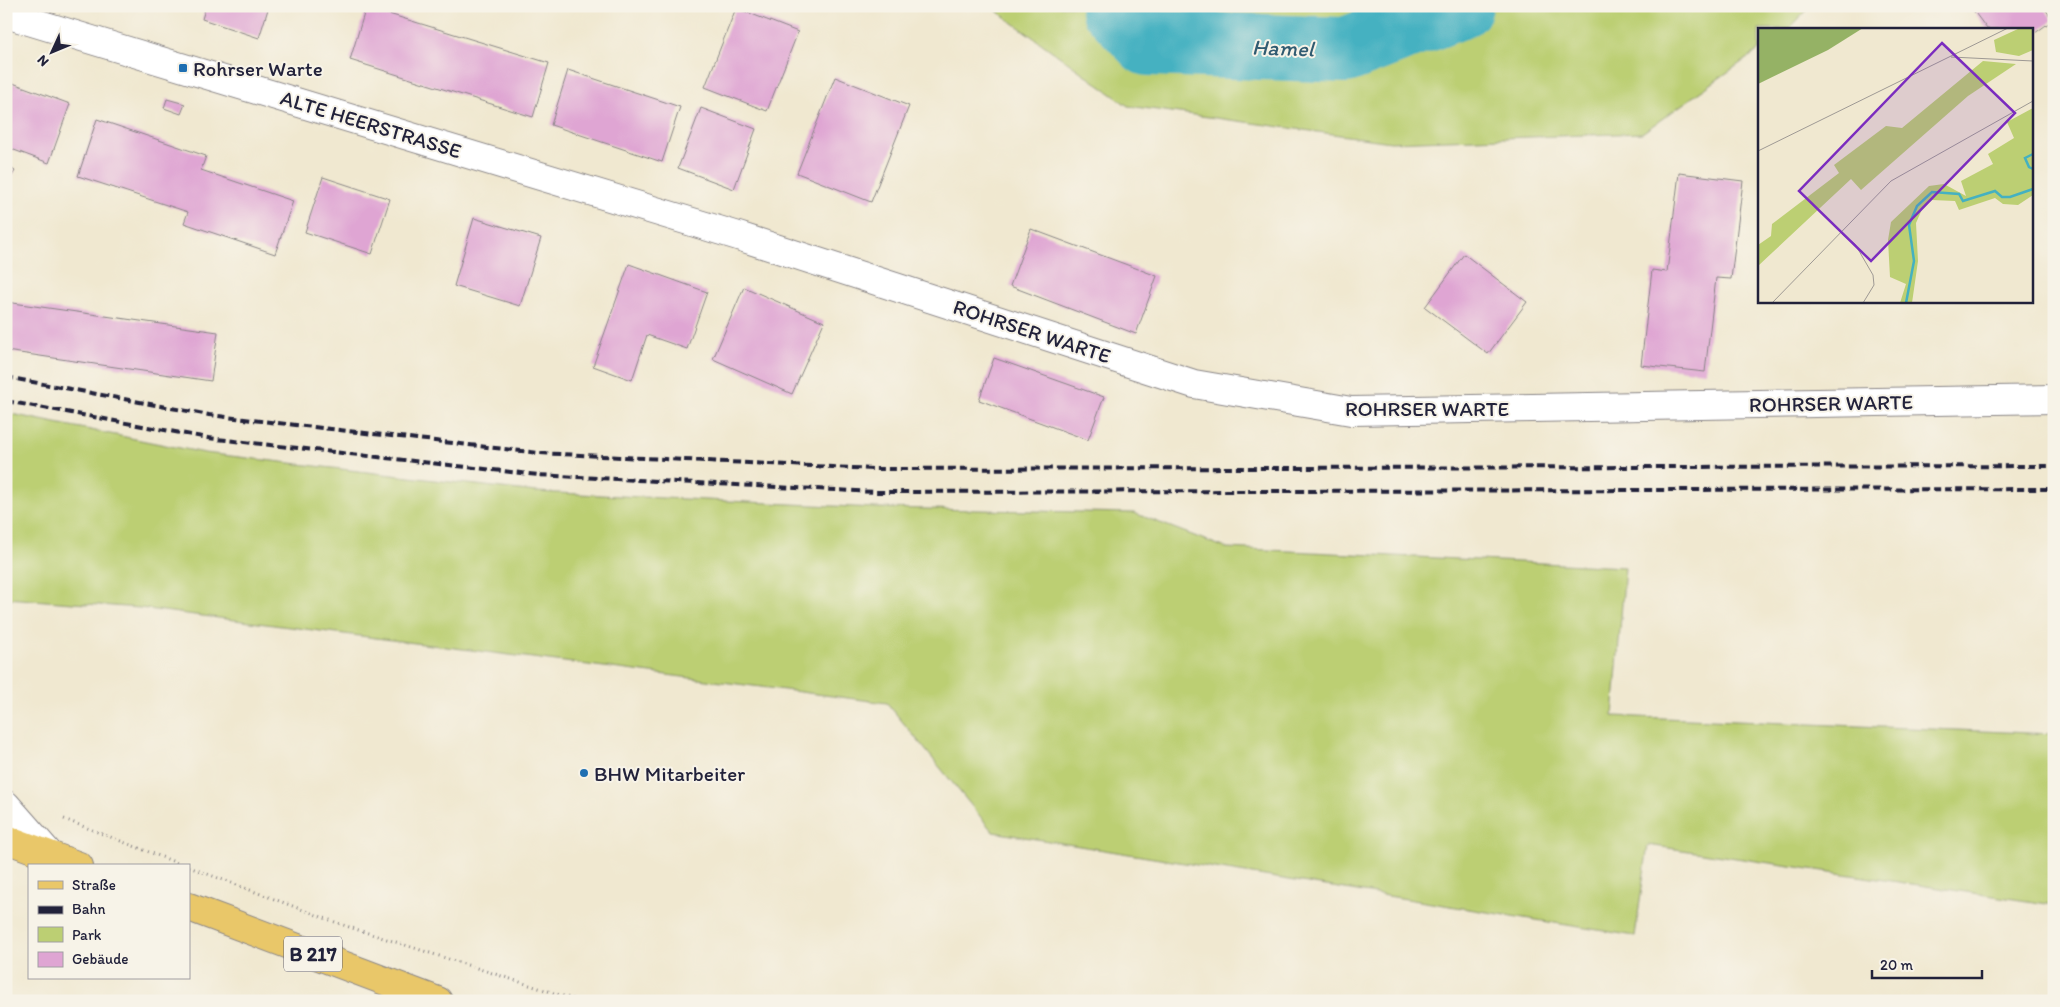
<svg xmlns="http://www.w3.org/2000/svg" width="2060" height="1007" font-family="Itim,sans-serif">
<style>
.green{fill:#bccf73;stroke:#6f7857}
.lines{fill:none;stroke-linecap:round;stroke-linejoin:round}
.river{stroke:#44b1c1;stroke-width:66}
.building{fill:#dfa5d3}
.street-casing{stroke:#898586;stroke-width:30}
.primary-casing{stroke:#898586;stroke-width:30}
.path{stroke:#898586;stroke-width:3;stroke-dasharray:1 4;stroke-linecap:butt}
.street{stroke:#fff;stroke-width:28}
.primary{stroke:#e9c769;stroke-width:28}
.rail{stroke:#22223b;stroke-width:4;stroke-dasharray:8 4;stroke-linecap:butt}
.poi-dot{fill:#1f6fb2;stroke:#f7f3e8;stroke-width:2}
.labels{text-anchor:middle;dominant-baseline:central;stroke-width:4;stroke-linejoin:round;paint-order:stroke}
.shield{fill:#f7f3e8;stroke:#62616f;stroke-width:1}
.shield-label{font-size:20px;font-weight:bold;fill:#22223b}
.poi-label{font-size:21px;fill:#22223b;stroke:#f7f3e8;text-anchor:start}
.street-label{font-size:21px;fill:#22223b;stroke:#f7f3e8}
.water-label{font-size:22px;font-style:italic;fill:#305b71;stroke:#f7f3e8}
.inset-river{fill:none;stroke:#44b1c1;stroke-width:2.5}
.inset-road{fill:none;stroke:#9e9994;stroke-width:1}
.view{fill:#7b2cbf;fill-opacity:0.15;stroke:#7b2cbf;stroke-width:2.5}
.inset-edge{fill:none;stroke:#22223b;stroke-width:2.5}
</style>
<rect width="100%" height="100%" fill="#f7f3e8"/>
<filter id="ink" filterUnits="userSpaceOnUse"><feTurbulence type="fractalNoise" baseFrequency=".02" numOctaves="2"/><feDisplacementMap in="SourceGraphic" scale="10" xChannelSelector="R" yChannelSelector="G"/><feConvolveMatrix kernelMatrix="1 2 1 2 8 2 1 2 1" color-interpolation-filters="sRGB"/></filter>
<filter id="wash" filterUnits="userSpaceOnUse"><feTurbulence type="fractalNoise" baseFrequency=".0096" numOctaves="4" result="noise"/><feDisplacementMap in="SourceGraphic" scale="20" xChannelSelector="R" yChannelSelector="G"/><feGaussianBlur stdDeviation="1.12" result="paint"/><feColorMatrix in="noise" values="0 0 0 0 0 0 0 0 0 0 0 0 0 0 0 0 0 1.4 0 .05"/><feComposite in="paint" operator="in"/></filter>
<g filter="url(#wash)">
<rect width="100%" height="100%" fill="#f0e8d0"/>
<!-- green -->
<g class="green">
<path d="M996,6H1811L1789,29H1759V50L1642,133L1391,142L1128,106L998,12Z"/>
<path d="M6,413L205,453L536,492L875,508L1134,513L1226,548L1625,567L1613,716L2054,734V905L1648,845L1635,936L993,832L887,703L140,608L6,598Z"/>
</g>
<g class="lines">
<!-- river -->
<path class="river" d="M1113,6L1148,43L1346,50L1460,6"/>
</g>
<g id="blocks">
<!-- building -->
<g class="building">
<path d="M206,6H269L259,38L202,19Z"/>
<path d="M1970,6H2043L2053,20L2031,36V29H1987Z"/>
<path d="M366,7L549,63L533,117L350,60Z"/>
<path d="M736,8L798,32L767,111L705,87Z"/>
<path d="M568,70L680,107L662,162L551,125Z"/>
<path d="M835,77L909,106L871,202L797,173Z"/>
<path d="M10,82L70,104L49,163L6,147V93Z"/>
<path d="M167,99L185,104L181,114L164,108Z"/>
<path d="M701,108L756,129L734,189L678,168Z"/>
<path d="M97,119L206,156L201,170L293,201L275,254L184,223L188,212L78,176Z"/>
<path d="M6,165L15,171L6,185Z"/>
<path d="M1679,173L1743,181L1731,279L1716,278L1705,372L1641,365L1652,270L1667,272Z"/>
<path d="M323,177L390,199L372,254L305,232Z"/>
<path d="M474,218L541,238L520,306L454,286Z"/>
<path d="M1031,229L1157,276L1136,334L1010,286Z"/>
<path d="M1464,254L1527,302L1488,354L1425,307Z"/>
<path d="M629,264L707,292L687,349L647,335L632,380L593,366Z"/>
<path d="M744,287L824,322L792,394L713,359Z"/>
<path d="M6,302L218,332L211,381L6,351Z"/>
<path d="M994,358L1104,397L1088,440L979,400Z"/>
</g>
</g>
</g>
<g filter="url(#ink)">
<use href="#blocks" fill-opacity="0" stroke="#898586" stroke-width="1"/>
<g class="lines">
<defs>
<g id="street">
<path d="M6,14L735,235L1194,384L1351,411L2054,399"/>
<path d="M6,805L50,855"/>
</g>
<g id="primary">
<path d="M6,839L79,866"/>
<path d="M189,907L438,1001"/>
</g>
</defs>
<!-- street casing -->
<use href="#street" class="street-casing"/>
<!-- primary casing -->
<use href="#primary" class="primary-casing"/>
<!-- path -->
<g class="path">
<path d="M64,819L185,866"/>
<path d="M189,867L343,925L579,1001"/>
</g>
<!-- street -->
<use href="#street" class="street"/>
<!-- primary -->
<use href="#primary" class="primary"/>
<!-- rail -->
<g class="rail">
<path d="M6,377L209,415L539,453L874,469L2054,466"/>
<path d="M6,401L208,438L538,475L875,492L2054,489"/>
</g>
</g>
</g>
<!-- markers -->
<g class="poi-dot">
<rect x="178" y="63" width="10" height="10" rx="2.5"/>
<circle cx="584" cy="773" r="5"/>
</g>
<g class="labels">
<!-- shield labels -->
<rect class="shield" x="284" y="936.5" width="58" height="35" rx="4"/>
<g class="shield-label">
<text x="313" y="954">B 217</text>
</g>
<!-- poi labels -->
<g class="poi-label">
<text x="193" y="68">Rohrser Warte</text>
<text x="594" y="773">BHW Mitarbeiter</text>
</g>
<!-- street labels -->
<g class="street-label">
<text transform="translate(371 124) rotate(17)">ALTE HEERSTRASSE</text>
<text transform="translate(1032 331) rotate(18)">ROHRSER WARTE</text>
<text transform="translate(1831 403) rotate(-1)">ROHRSER WARTE</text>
<text x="1427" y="408">ROHRSER WARTE</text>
</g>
<!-- water labels -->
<g class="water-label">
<text transform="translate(1283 48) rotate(2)">Hamel</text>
</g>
</g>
<!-- overview -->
<g transform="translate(1758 28)">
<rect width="275" height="275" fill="#f0e8d0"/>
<path d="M262,0H275V22L261,28L238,24L236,12ZM225,33L258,36L210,68L103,162L93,151L0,238V217L13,208L14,196L81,145L76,137L128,98L144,100ZM275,80V167L260,177L245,176L237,170L201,182L197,173L174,172L165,179L158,195L160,233L154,275H142L148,256L132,249L130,212L133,194L171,158L186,156L208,168L203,153L235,136L230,126L256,110L249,94Z" fill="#bccf73"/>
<path d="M0,0H105L70,22L0,56Z" fill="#95b265"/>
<path class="inset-river" d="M275,126L267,130L271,139L275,141M148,275L156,233L151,197L159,178L174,164L201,166L205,173L237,163L244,169H252L275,161"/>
<path class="inset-road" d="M193,29L275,33M0,123L250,0M84,206L97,216L115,247L116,257L105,275M14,275L133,153L275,73"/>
<path class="view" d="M184,15L257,85L113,233L41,163Z"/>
<rect width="275" height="275" class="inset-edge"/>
</g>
<!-- margin -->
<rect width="2060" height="1007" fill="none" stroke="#f7f3e8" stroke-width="25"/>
<!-- legend -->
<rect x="28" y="864" width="162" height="115" fill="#f7f3e8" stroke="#a29fa3"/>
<rect x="38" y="881" width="25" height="8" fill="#e9c769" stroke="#a29fa3"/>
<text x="72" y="890" font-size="15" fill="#22223b">Straße</text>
<rect x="38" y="906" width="25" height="8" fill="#22223b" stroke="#a29fa3"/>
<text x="72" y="914" font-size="15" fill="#22223b">Bahn</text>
<rect x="38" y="927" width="25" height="15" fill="#bccf73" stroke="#a29fa3"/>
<text x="72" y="940" font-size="15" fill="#22223b">Park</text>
<rect x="38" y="952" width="25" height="15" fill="#dfa5d3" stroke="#a29fa3"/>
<text x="72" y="964" font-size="15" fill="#22223b">Gebäude</text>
<!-- north arrow -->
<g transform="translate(52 52) rotate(226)" stroke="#f7f3e8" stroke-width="4" paint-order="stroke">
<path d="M0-4L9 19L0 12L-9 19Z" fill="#22223b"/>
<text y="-8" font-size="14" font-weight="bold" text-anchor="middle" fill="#22223b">N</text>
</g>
<!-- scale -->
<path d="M1872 970v8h110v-8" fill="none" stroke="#22223b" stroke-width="2.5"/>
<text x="1880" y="970" font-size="15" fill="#22223b" stroke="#f7f3e8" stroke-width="4" paint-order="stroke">20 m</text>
</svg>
